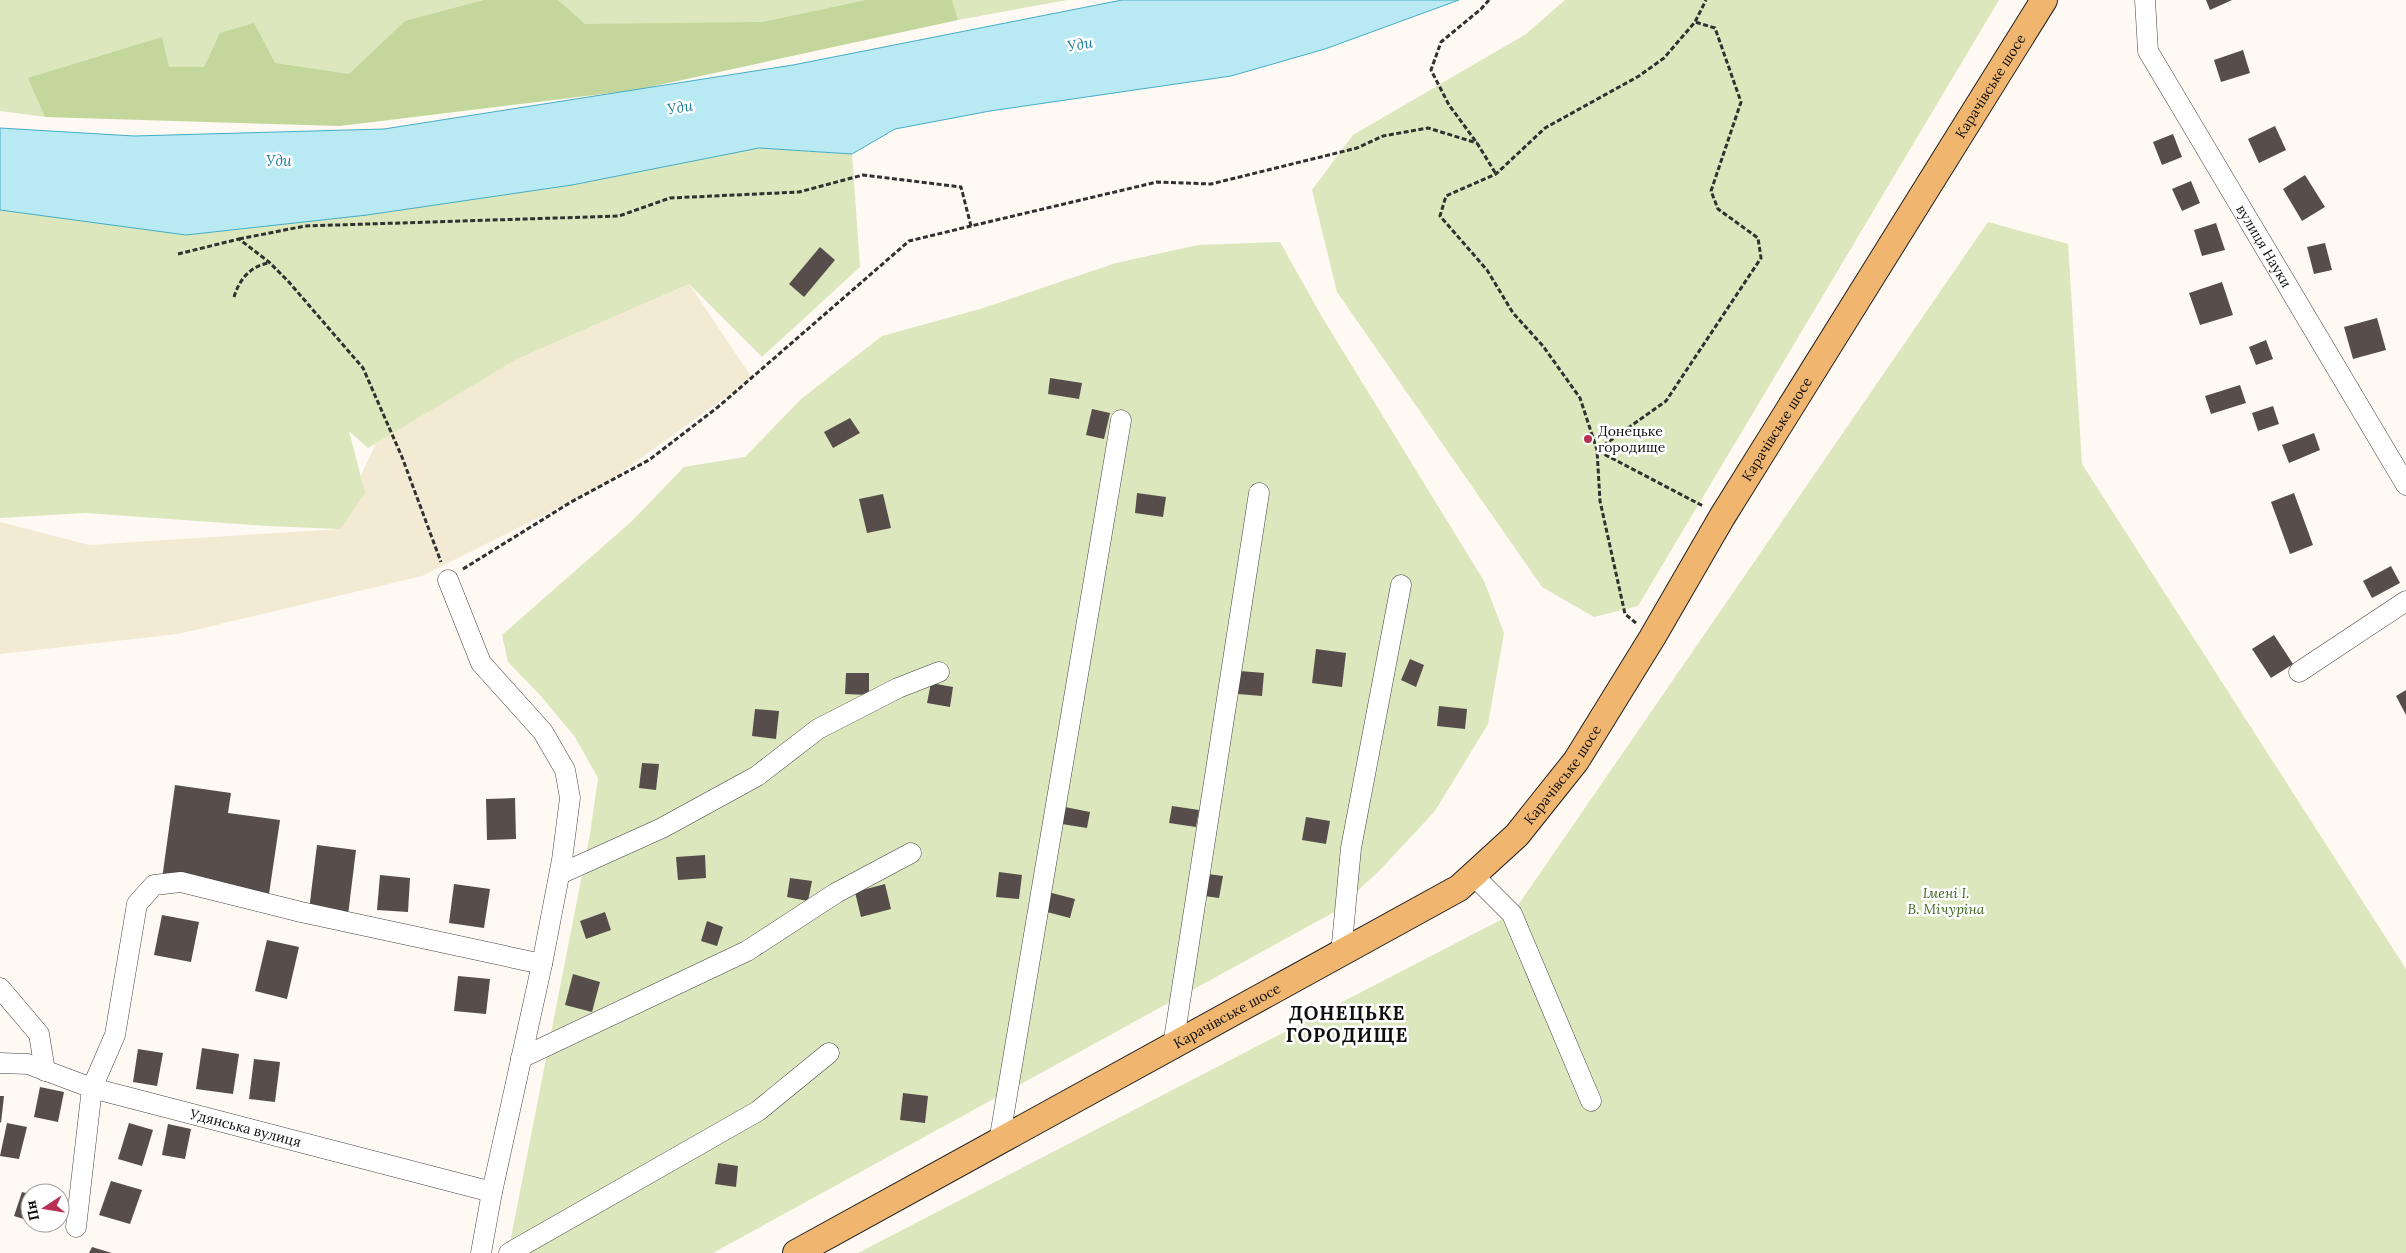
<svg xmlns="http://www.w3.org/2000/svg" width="2406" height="1253" font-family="Lora,serif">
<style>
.farmland{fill:#f3ead3}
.green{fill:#dce7bd}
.forest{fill:#c3d79d}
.water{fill:#b9e9f3;stroke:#44adc6}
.building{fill:#574e4c}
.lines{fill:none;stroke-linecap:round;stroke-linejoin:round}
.minor-casing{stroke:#424242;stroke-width:21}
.major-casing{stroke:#202020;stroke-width:28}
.path{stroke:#313131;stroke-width:3;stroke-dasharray:5 2.5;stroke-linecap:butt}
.minor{stroke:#fff;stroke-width:20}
.major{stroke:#f0b670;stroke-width:26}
.poi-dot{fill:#b72f52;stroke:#fff;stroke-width:2}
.labels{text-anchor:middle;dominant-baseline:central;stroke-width:5;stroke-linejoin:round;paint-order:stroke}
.street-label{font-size:14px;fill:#0f0f0f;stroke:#fff}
.poi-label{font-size:14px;fill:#0f0f0f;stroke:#fff;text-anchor:start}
.park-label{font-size:14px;font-style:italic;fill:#3e6422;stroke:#fff}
.water-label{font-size:15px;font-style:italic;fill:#1f7e9a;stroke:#fff}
.district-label{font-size:19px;font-weight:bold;letter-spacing:1px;fill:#0f0f0f;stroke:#fff}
</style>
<rect width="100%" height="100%" fill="#fef9f2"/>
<!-- farmland -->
<path class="farmland" d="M689,284L752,378L602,486L422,576L178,634L0,654V522L89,545L340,529L353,493L376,443L517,359Z"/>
<!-- green -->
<g class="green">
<path d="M0,0H1067L958,20L45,117L0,111Z"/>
<path d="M1565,0H1999L1638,606L1594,617L1542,587L1337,292L1312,190L1353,135L1526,34Z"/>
<path d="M759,148L852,154L860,267L762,357L689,284L517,359L368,448L349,431L365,493L340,529L268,526L86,513L0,518V199L743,151Z"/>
<path d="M1988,222L2068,244L2082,464L2406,969V1253H858L1512,914Z"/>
<path d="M1280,242L1322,317L1484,581L1504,633L1488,724L1435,811L1380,870L1336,911L713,1253H508L590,834L598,778L575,737L540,695L508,662L502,635L632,521L684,467L745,457L801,399L882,336L980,309L1116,263L1198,245Z"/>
</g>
<!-- forest -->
<path class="forest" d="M484,0H558L585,24L763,22L866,0H952L958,20L636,90L340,126L45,117L28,78L162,37L169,67H204L220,33L254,23L275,63L349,74L405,21Z"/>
<!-- water -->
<path class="water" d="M1122,0H1459L1325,49L1231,76L990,111L895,129L852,154L759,148L572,185L367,215L186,235L0,210V128L134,136L384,129L793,65Z"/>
<!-- building -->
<g class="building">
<path d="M2206,0H2232L2210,10Z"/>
<path d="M2243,50L2250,73L2221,82L2214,60Z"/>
<path d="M2275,126L2286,150L2259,163L2248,139Z"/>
<path d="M2173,134L2182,157L2162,165L2153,142Z"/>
<path d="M2305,175L2325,207L2302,221L2283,189Z"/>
<path d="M2191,181L2200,203L2182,211L2172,189Z"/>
<path d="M2216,223L2225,250L2202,256L2194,230Z"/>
<path d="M2325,243L2332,270L2314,274L2307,247Z"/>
<path d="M820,247L835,260L804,297L789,284Z"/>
<path d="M2222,282L2233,315L2200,325L2189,293Z"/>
<path d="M2377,318L2386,350L2353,359L2344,327Z"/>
<path d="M2266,340L2273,359L2256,365L2249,347Z"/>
<path d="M1050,378L1082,383L1079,399L1048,394Z"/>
<path d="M2240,385L2246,403L2211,414L2205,396Z"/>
<path d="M2273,406L2279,424L2258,431L2252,413Z"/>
<path d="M1092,409L1110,413L1104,439L1086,435Z"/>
<path d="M850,418L860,433L833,448L824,432Z"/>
<path d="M2314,433L2320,450L2289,463L2282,445Z"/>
<path d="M1137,493L1166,497L1163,517L1135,513Z"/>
<path d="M2294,493L2313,545L2290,554L2271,502Z"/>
<path d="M883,494L891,528L867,533L859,499Z"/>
<path d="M2391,566L2400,583L2372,598L2363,581Z"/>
<path d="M2274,635L2293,664L2271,678L2252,649Z"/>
<path d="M1316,649L1346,653L1342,687L1312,683Z"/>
<path d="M1410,659L1424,665L1416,687L1401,680Z"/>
<path d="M1240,671L1264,673L1262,696L1238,694Z"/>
<path d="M846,673H869V695L845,694Z"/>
<path d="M931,683L953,687L950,707L927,703Z"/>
<path d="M2406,690V715L2396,696Z"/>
<path d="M1439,706L1467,709L1465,729L1437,726Z"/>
<path d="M755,709L779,711L776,739L752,736Z"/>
<path d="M642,763L659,764L656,790L639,788Z"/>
<path d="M175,785L231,793L228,813L280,820L269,894L162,879Z"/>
<path d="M515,798L516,839L487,840L486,799Z"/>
<path d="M1172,806L1199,810L1196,827L1169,823Z"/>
<path d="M1065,807L1090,812L1087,828L1062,824Z"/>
<path d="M1306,817L1330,821L1326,844L1302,840Z"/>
<path d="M317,845L356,850L348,915L309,910Z"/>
<path d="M705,855L706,878L678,880L676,857Z"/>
<path d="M999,872L1022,875L1019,899L996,897Z"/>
<path d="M1208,874L1223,876L1219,898L1204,896Z"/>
<path d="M380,875L410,878L408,912L377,910Z"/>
<path d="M790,878L812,881L808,901L787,897Z"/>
<path d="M454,884L490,889L484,928L449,923Z"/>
<path d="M885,884L891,909L861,917L855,892Z"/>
<path d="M1048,892L1075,899L1070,918L1043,911Z"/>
<path d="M605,912L611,930L586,939L580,921Z"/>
<path d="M162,915L199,922L191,962L154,955Z"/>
<path d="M707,921L723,927L717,946L701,941Z"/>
<path d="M267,940L299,947L287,999L255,991Z"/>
<path d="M573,974L600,982L592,1012L565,1005Z"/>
<path d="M458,976L490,979L486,1014L454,1011Z"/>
<path d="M202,1048L239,1054L233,1094L196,1089Z"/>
<path d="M138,1049L163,1053L157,1086L133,1082Z"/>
<path d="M254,1059L280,1062L275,1102L249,1099Z"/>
<path d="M40,1087L64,1092L58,1122L34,1117Z"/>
<path d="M903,1093L928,1096L925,1123L900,1120Z"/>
<path d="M0,1096H4L1,1123L0,1122Z"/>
<path d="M7,1123L27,1127L19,1159L0,1156Z"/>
<path d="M129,1123L153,1130L142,1166L118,1159Z"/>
<path d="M168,1124L191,1129L185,1159L162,1155Z"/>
<path d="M718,1163L738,1166L736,1187L715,1184Z"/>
<path d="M111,1181L142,1190L130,1224L99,1215Z"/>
<path d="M22,1192L30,1194V1221L14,1216Z"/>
<path d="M92,1247L112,1253H89Z"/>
</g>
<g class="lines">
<defs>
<g id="minor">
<path id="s1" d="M2145,0L2148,51L2406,485"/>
<path d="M448,580L481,663L543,732L565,770L570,798L562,860L542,964L492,1192L481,1253"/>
<path d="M2299,672L2406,601"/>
<path d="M560,874L662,828L757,776L818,729L898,688L939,672"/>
<path d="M1473,875L1512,914L1591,1101"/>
<path d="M1341,954L1351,848L1401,585"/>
<path d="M0,988L39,1034L45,1071"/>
<path d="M1173,1046L1259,493"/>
<path d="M521,1058L747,951L836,893L911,853"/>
<path id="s2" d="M0,1063L28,1064L92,1088L492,1192"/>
<path d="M999,1142L1121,420"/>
<path d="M76,1227L92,1088L115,1035L137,904L154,885L181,882L301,912L542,964"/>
<path d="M509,1253L758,1111L829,1053"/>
</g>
<g id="major">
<path id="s3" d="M796,1253L1459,888L1517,835L1576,761L1652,638L1722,517L2044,0"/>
</g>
</defs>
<!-- minor casing -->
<use href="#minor" class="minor-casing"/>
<!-- major casing -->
<use href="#major" class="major-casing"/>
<!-- path -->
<g class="path">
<path d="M1489,0L1481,9L1441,42L1431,70L1449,105L1477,143L1496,174"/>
<path d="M239,239L305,226L619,216L670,198L799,192L863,175L961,187L971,226L1157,182L1211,184L1357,148L1383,136L1428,128L1477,143"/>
<path d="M178,254L239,239L269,262L288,281L363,368L402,457L441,562"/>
<path d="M234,297C239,280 250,266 269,263"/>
<path d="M1597,450L1666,401L1761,258L1758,238L1718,209L1711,191L1741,102L1715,28L1695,22"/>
<path d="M1598,451L1703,506"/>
<path d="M463,569L571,502L649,460L718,407L909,241L971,226"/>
<path d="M1636,623L1625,614L1600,501L1597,450L1580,398L1543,346L1513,313L1487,270L1440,216L1446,196L1496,174L1545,128L1639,76L1664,58L1695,22L1706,0"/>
</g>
<!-- minor -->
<use href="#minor" class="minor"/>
<!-- major -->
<use href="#major" class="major"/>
</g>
<!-- markers -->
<circle class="poi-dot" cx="1588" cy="439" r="5"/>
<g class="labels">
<!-- street labels -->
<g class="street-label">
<text stroke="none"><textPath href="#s3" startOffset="1722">Карачівське шосе</textPath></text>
<text stroke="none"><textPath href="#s1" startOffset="278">вулиця Науки</textPath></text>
<text stroke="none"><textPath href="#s3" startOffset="1318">Карачівське шосе</textPath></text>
<text stroke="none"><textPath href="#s3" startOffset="911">Карачівське шосе</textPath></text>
<text stroke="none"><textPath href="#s3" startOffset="492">Карачівське шосе</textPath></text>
<text stroke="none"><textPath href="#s2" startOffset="255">Удянська вулиця</textPath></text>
</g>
<!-- poi labels -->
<g class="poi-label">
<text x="1598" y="431">Донецьке<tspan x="1598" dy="16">городище</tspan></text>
</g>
<!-- park labels -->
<g class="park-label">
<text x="1946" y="893">Імені І.<tspan x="1946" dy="16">В. Мічуріна</tspan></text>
</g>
<!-- water labels -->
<g class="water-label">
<text transform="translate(1080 44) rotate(-9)">Уди</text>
<text transform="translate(680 107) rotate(-9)">Уди</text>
<text x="279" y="160">Уди</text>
</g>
<!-- district labels -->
<g class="district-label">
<text x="1347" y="1013">ДОНЕЦЬКЕ<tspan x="1347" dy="22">ГОРОДИЩЕ</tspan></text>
</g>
</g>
<!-- north arrow -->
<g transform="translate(45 1208) rotate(258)"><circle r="24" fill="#ffffff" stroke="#9f9f9f"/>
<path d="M0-4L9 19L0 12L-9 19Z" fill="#b72f52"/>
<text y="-8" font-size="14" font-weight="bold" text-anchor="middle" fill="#0f0f0f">Пн</text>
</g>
</svg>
